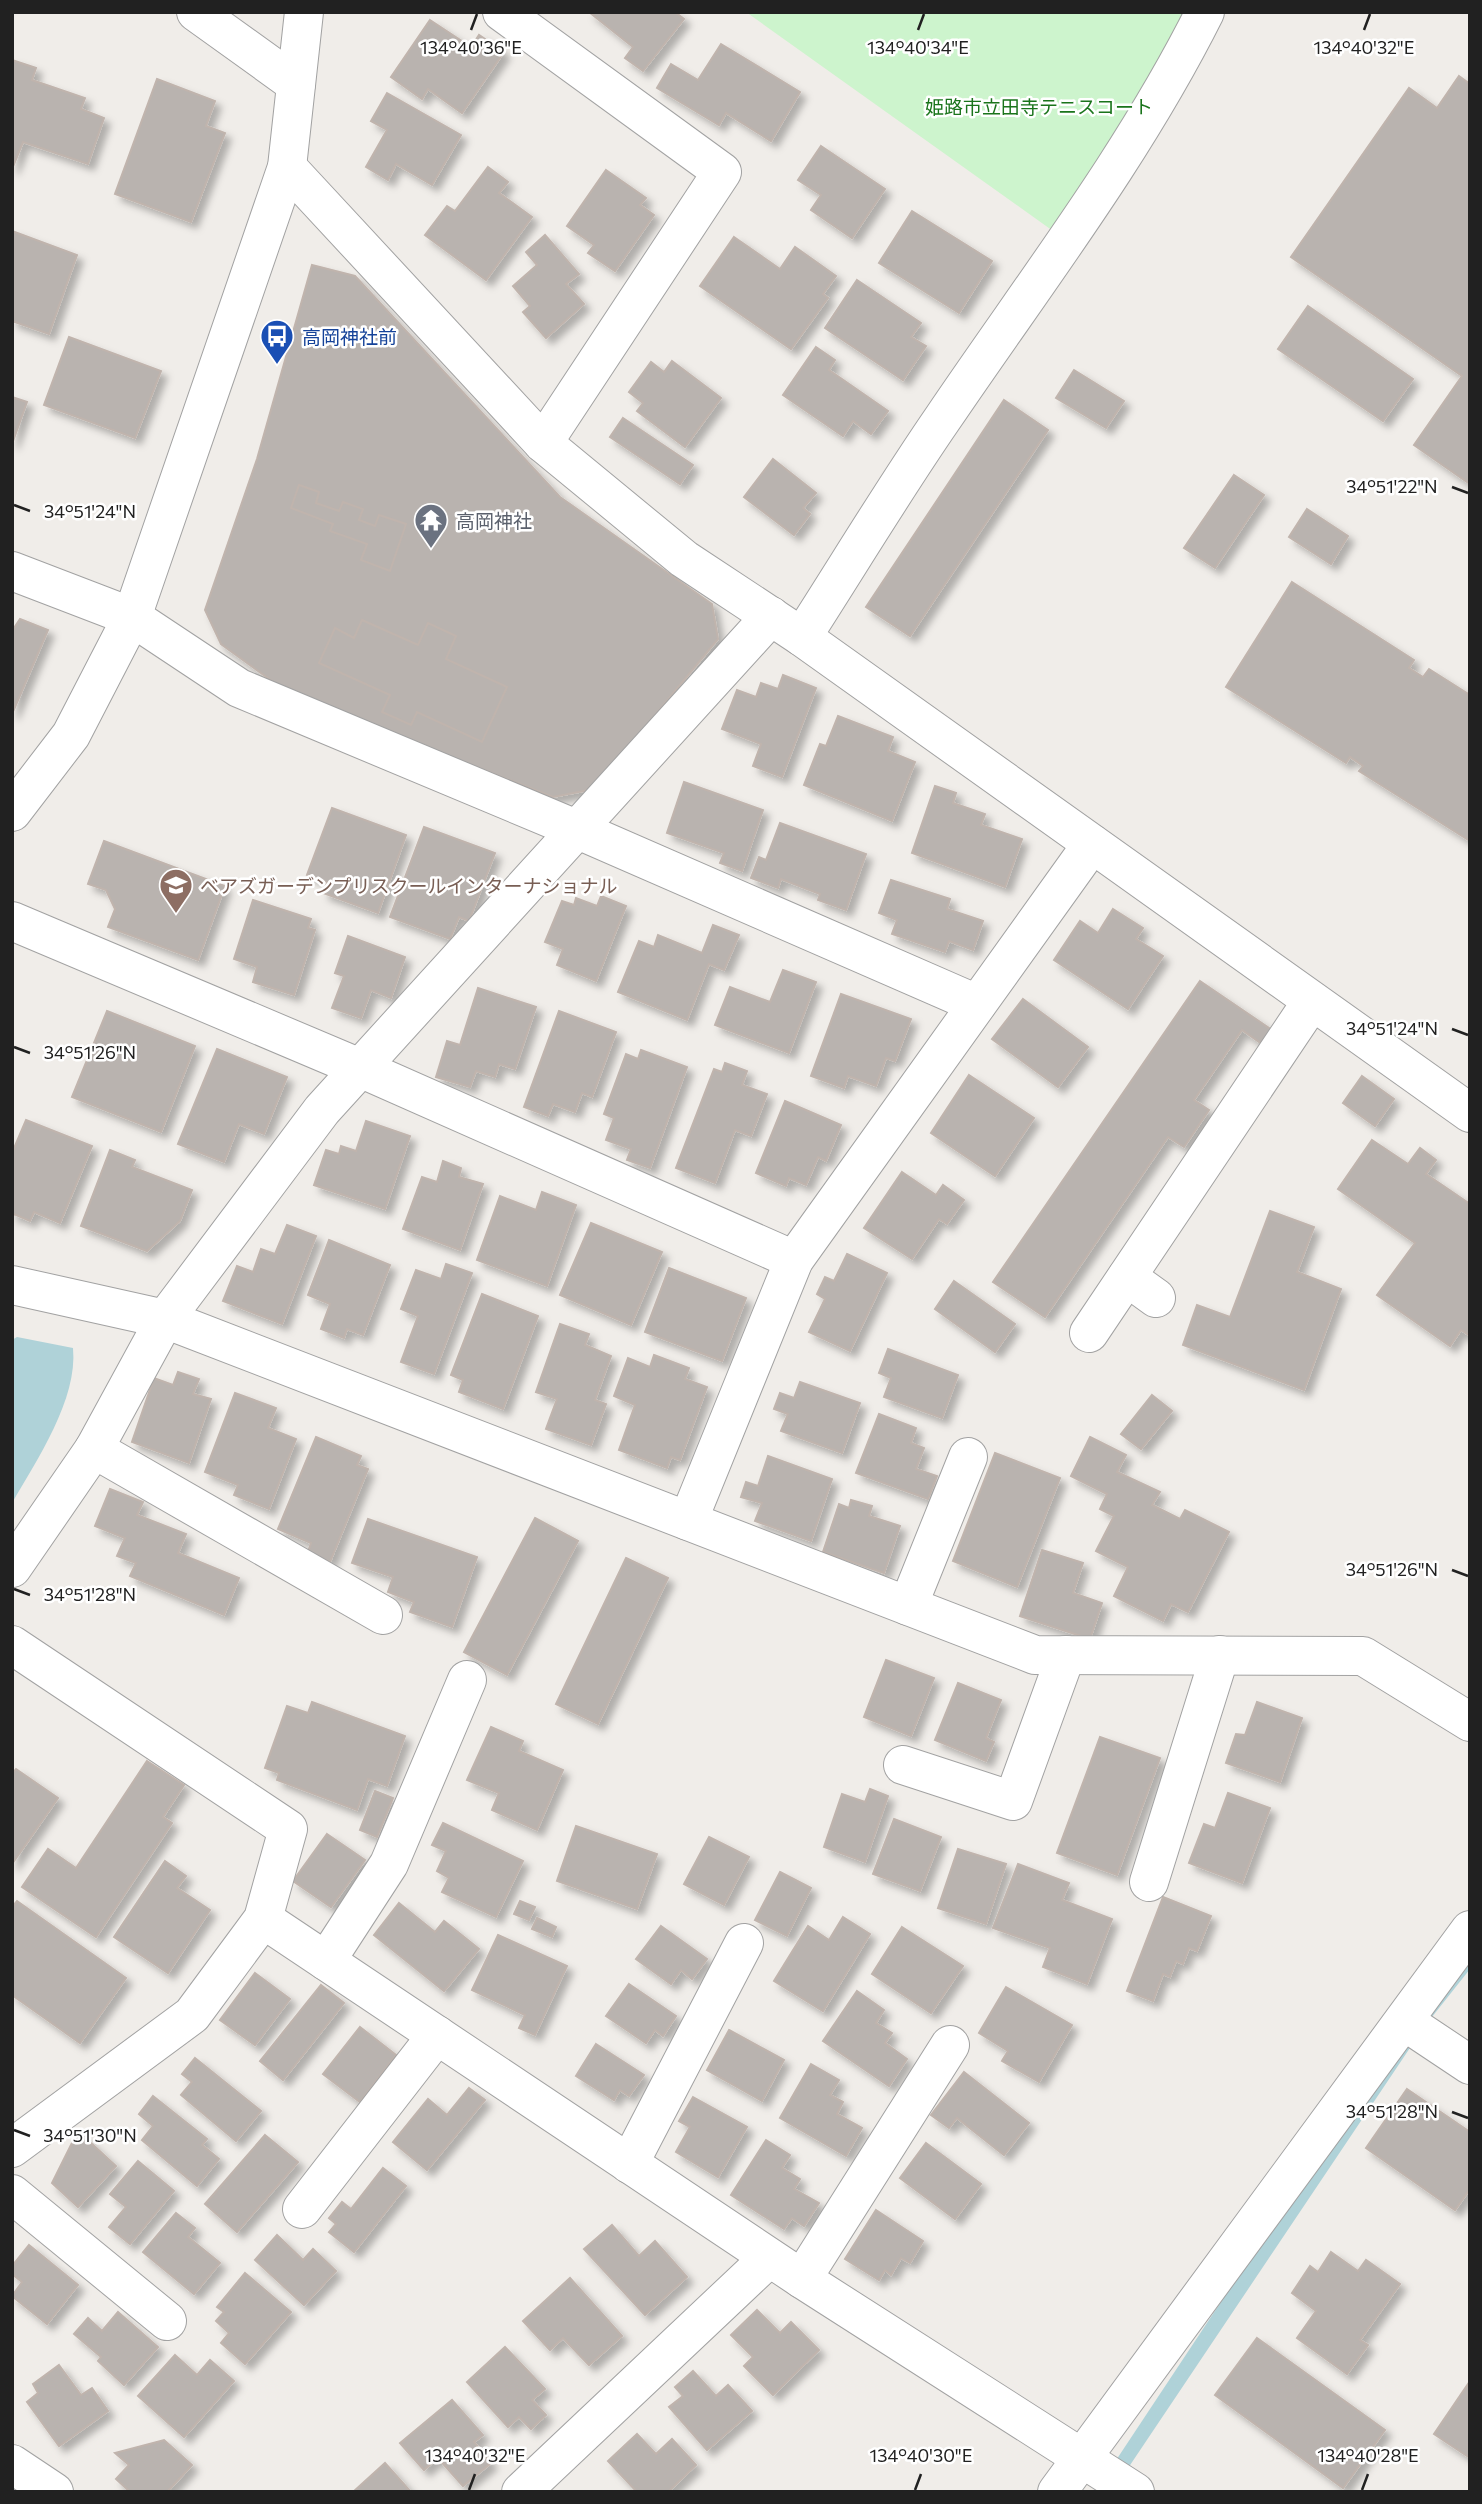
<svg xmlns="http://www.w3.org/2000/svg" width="1482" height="2504" font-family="Commissioner,'Noto Sans JP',sans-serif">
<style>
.park{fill:#cdf4cd}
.water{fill:#afd2d8}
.building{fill:#b9b3af;stroke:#c0b4ad;stroke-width:2;filter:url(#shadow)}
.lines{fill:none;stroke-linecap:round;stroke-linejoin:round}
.minor-casing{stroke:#a2a2a2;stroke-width:40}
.minor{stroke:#fff;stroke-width:38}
.ticks{fill:none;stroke:#212121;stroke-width:2.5}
.labels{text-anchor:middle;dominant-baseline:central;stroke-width:5;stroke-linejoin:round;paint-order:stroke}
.park-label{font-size:19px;fill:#1a741b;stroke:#fff}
.transit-label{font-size:19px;fill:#164399;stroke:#fff;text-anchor:start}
.worship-label{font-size:19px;fill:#5b616d;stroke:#fff;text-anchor:start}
.education-label{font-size:19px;fill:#785e54;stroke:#fff;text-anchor:start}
.ticks-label{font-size:18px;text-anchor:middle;fill:#212121;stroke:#fff;stroke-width:5;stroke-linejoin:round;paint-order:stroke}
</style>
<defs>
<filter id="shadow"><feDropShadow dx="6" dy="6" stdDeviation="3.5" flood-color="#0004"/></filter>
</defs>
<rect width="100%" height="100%" fill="#f0ede9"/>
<!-- park -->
<path class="park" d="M746,12H1205L1067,241Z"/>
<!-- water -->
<g class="water">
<path d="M17,1337L73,1348C78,1399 37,1460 12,1503V1340Z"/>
<path d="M1470,1942V1969L1424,2027L1112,2492H1095L1307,2172Z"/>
</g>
<!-- building -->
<g class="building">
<path d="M589,12H675L684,19L643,71L625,58L633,47Z"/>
<path d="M430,20L471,47L479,35L504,52L462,113L428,89L422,99L391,77Z"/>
<path d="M721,44L800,92L771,141L726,113L719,125L657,88L671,64L698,80Z"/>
<path d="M12,60L36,68L32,80L85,98L81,109L104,118L88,164L23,142L12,169Z"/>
<path d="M1459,76L1470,84V484L1414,445L1462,376L1291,257L1409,88L1437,108Z"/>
<path d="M157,79L215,101L206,126L225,133L191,222L115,194Z"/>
<path d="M387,93L461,135L432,185L396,164L388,180L366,167L387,130L371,121Z"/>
<path d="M821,146L885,189L852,238L811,210L821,195L798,180Z"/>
<path d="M488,167L508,182L499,193L532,217L486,280L425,235L447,206L455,211Z"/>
<path d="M606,170L646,198L640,205L654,215L615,271L588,253L594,245L567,226Z"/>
<path d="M912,211L992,261L959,313L879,263Z"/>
<path d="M12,231L77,255L49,334L12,321Z"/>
<path d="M545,235L579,274L566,284L584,304L546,338L523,312L530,306L513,286L537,265L526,252Z"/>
<path d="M734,237L780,269L795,247L836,276L823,294L828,298L791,349L700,286Z"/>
<path d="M312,265L355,276L560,497L712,604L718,639L594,789L553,797L336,712L276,684L221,644L205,610L257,459Z"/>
<path d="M857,280L921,323L911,337L926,346L903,380L825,328Z"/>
<path d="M1308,306L1413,379L1383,421L1278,349Z"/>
<path d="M69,337L161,371L135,438L44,405Z"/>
<path d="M816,347L835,360L829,370L888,411L871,434L853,421L843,436L783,395Z"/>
<path d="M672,361L721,398L685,447L637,411L643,403L629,392L651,362L664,372Z"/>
<path d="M1074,370L1124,401L1106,428L1056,398Z"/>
<path d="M12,397L27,402L12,444Z"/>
<path d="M1004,400L1048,430L910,636L866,607Z"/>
<path d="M623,418L693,465L680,484L610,437Z"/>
<path d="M773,459L816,493L803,508L810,514L794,535L744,497Z"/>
<path d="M1234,475L1264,495L1215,568L1184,548Z"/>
<path d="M299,485L319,492L316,503L339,511L343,502L363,509L359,520L375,526L379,515L406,524L390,571L361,560L367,544L330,531L333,524L291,508Z"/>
<path d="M1307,509L1348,536L1331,564L1289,537Z"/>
<path d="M1292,582L1414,660L1409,668L1423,677L1429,669L1470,695V841L1359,771L1363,766L1350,757L1346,763L1226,687Z"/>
<path d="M20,619L48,630L12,714V631Z"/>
<path d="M362,620L418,645L428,623L456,636L446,659L507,687L482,742L417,712L411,725L382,712L390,695L319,663L335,628L354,638Z"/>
<path d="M783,675L816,688L782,777L753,766L761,744L722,729L737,690L756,697L761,683L778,689Z"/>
<path d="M838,716L893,737L888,751L915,762L892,821L804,785L820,744L826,746Z"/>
<path d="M684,782L763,810L742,871L720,863L724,853L667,833Z"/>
<path d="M935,786L956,793L953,803L985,814L981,825L1022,839L1005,887L912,853Z"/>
<path d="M332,808L406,835L378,913L323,893L327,882L307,875Z"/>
<path d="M780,823L866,854L846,910L818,900L820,894L781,879L778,888L751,878L759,857L766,860Z"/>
<path d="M424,827L495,853L469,921L459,917L450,939L390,917Z"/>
<path d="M104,841L225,886L198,960L108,927L115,909L106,890L88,884Z"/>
<path d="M891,880L950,899L947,909L983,921L973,950L949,941L945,952L892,934L897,920L879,913Z"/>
<path d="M601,896L626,906L596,981L557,965L563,949L545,942L562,901L574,905L576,898L597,906Z"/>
<path d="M253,900L311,919L308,928L315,930L294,995L253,982L257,967L234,959Z"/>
<path d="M1113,909L1143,928L1136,939L1163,956L1128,1009L1054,960L1080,921L1098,933Z"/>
<path d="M713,925L739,935L724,970L709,964L687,1020L618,992L639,941L654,947L658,935L702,953Z"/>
<path d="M348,936L405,957L391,998L371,990L361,1018L332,1008L344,976L335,973Z"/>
<path d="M783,970L816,982L789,1053L715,1025L730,987L770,1002Z"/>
<path d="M1200,981L1272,1030L1262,1044L1242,1030L1194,1100L1209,1110L1184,1147L1168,1137L1045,1317L993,1282Z"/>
<path d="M478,988L536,1007L515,1069L499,1064L495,1077L476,1071L470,1087L436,1077L447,1041L460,1045Z"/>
<path d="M841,994L911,1019L895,1061L886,1058L876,1086L848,1076L844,1088L811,1076Z"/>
<path d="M1023,999L1088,1047L1058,1087L992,1039Z"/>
<path d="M107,1011L195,1046L161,1132L72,1097Z"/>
<path d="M559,1011L616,1032L592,1097L582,1093L575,1112L553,1104L548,1116L524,1107Z"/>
<path d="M217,1049L287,1077L264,1134L239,1124L224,1162L178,1144Z"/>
<path d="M641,1050L687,1067L650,1168L627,1160L631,1149L606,1140L614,1118L604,1114L626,1054L638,1059Z"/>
<path d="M725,1063L747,1071L742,1085L767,1094L751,1136L735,1130L715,1183L676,1168L714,1069L722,1072Z"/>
<path d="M969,1075L1034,1118L995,1176L931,1133Z"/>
<path d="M1362,1076L1394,1099L1375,1126L1343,1103Z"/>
<path d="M785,1101L841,1125L826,1161L818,1157L806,1185L789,1178L786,1186L756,1173Z"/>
<path d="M26,1120L92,1146L60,1223L34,1212L30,1221L14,1214L12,1218V1153Z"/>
<path d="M366,1121L410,1136L385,1209L314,1185L326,1150L339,1154L341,1146L356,1151Z"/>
<path d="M1372,1140L1408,1164L1420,1148L1436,1160L1426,1174L1470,1204V1336L1461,1330L1450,1346L1377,1295L1415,1243L1338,1189Z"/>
<path d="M110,1150L135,1160L132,1167L192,1190L180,1221L147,1251L81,1226Z"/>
<path d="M443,1161L461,1168L459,1177L483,1184L460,1250L403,1229L422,1177L437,1182Z"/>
<path d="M902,1172L936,1195L943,1185L964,1200L947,1224L939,1219L912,1259L864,1228Z"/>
<path d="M542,1192L576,1205L547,1286L477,1260L500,1196L536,1210Z"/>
<path d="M1270,1211L1314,1227L1297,1272L1341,1289L1304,1390L1183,1345L1197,1305L1230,1317Z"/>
<path d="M591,1223L662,1252L631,1325L560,1295Z"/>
<path d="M287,1225L316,1236L282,1324L223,1301L237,1266L253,1272L261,1249L275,1254Z"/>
<path d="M329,1240L390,1265L363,1335L347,1329L344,1338L321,1329L330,1304L308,1295Z"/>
<path d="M847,1254L887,1273L850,1351L809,1332L825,1299L817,1294L825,1277L834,1281Z"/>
<path d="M446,1264L472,1273L434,1374L401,1362L418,1316L401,1309L416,1270L441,1279Z"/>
<path d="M669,1268L746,1298L722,1361L645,1332Z"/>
<path d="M954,1281L1015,1324L995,1352L935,1309Z"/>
<path d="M482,1294L538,1316L503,1409L459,1392L463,1380L451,1375Z"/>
<path d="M560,1324L589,1334L585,1345L611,1356L595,1400L606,1404L591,1445L546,1429L557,1399L536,1392Z"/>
<path d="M888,1349L958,1375L942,1418L884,1397L891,1378L879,1373Z"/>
<path d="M654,1355L689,1368L685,1379L707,1387L680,1460L671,1457L667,1468L619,1450L635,1405L614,1396L628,1358L650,1367Z"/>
<path d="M178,1372L199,1379L193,1394L211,1399L189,1463L132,1442L154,1378L173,1385Z"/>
<path d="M800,1382L860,1403L842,1453L781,1431L788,1414L774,1409L780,1393L794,1398Z"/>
<path d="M235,1393L276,1408L268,1428L296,1439L269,1509L234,1495L238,1485L205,1472Z"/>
<path d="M1152,1395L1172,1411L1141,1449L1121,1434Z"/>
<path d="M879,1414L916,1428L911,1443L924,1448L916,1469L937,1476L928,1499L856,1473Z"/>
<path d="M316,1437L361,1456L357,1465L368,1469L330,1562L308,1552L311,1543L278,1529Z"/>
<path d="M1090,1437L1126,1455L1117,1472L1160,1492L1152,1505L1180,1519L1185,1510L1229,1532L1188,1612L1171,1604L1163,1621L1114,1596L1128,1567L1096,1551L1114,1516L1100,1509L1107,1494L1071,1476Z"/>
<path d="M995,1453L1060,1478L1017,1587L953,1561Z"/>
<path d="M768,1456L832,1479L811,1541L755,1521L762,1503L741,1497L746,1482L758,1486Z"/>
<path d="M110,1489L143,1502L137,1515L186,1534L178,1553L239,1578L224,1615L130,1576L136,1563L117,1556L125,1538L95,1526Z"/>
<path d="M851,1500L872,1506L869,1516L900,1526L884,1573L823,1552L839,1504L849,1508Z"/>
<path d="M535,1518L578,1541L507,1675L464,1652Z"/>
<path d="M368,1519L477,1557L452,1627L410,1612L414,1602L388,1592L393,1577L352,1563Z"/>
<path d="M1042,1550L1083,1563L1073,1593L1102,1603L1090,1639L1020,1616Z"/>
<path d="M626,1558L668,1578L598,1724L556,1704Z"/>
<path d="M886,1660L934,1678L911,1736L864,1717Z"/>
<path d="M958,1683L1001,1700L986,1738L994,1742L986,1761L935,1740Z"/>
<path d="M312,1702L405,1736L387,1786L368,1779L357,1810L277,1780L279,1773L265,1768L287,1706L308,1713Z"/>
<path d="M1257,1702L1302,1718L1280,1782L1226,1763L1236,1734L1245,1735Z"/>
<path d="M491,1727L523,1741L519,1751L563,1770L537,1830L492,1810L499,1793L467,1780Z"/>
<path d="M1100,1737L1160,1758L1117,1875L1057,1853Z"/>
<path d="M147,1761L184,1785L163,1817L172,1823L96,1937L22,1887L48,1849L76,1868Z"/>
<path d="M16,1769L58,1798L12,1864V1774Z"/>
<path d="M870,1789L888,1796L865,1862L824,1847L842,1794L865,1802Z"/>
<path d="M375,1791L393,1798L377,1837L360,1830Z"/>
<path d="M1228,1793L1270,1808L1242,1883L1189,1863L1204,1824L1215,1828Z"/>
<path d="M894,1819L941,1837L920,1891L873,1874Z"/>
<path d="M443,1823L523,1861L496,1917L442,1892L449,1878L437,1871L446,1851L432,1845Z"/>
<path d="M576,1826L657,1854L637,1909L557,1881Z"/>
<path d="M327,1834L365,1860L331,1907L293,1881Z"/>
<path d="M709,1837L749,1857L724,1905L684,1884Z"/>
<path d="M958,1849L1006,1864L986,1924L938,1908Z"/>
<path d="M165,1861L186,1876L177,1888L210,1910L168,1973L114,1937Z"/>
<path d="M1018,1864L1069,1883L1062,1900L1112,1919L1087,1984L1043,1967L1050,1948L993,1928Z"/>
<path d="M780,1872L811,1888L787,1936L755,1920Z"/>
<path d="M1163,1897L1211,1916L1197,1951L1189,1948L1183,1964L1176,1961L1170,1977L1163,1974L1153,2001L1127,1991Z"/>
<path d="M17,1901L126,1978L80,2043L12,1995V1907Z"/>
<path d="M520,1901L535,1907L529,1920L514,1914Z"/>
<path d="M399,1903L435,1932L444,1921L479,1949L444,1991L374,1935Z"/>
<path d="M843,1917L870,1934L823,2011L774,1981L808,1926L829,1940Z"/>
<path d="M537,1918L556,1927L552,1937L532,1929Z"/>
<path d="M661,1926L707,1959L692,1979L681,1970L671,1984L636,1959Z"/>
<path d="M902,1927L963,1966L931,2013L872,1974Z"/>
<path d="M498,1935L567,1966L535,2035L519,2028L525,2015L472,1990Z"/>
<path d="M255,1973L290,1999L255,2045L220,2020Z"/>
<path d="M629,1984L676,2016L663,2036L655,2030L646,2043L606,2016Z"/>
<path d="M321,1985L344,2003L283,2080L260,2061Z"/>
<path d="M1006,1987L1072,2025L1039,2082L1002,2061L1008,2051L979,2033Z"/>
<path d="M857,1991L884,2010L876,2023L892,2033L885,2043L907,2059L889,2086L823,2041Z"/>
<path d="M360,2027L396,2055L360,2102L323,2074Z"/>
<path d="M729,2030L784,2060L762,2101L707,2070Z"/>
<path d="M596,2044L644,2075L629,2096L620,2090L614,2100L576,2076Z"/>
<path d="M195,2058L261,2111L236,2141L181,2095L192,2082L182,2074Z"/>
<path d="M811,2064L839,2080L830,2095L843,2102L837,2114L862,2128L846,2156L780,2118Z"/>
<path d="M964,2072L1029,2123L1004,2155L957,2118L949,2128L931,2115Z"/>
<path d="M469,2088L485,2100L427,2170L393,2142L428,2099L447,2115Z"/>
<path d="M1407,2089L1470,2132V2189L1455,2210L1366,2148Z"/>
<path d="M153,2096L207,2139L202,2145L219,2159L197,2186L142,2140L153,2126L139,2114Z"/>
<path d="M693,2097L747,2127L718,2177L676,2152L690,2127L679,2121Z"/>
<path d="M78,2131L116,2166L78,2207L52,2183Z"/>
<path d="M265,2135L298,2162L237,2232L205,2204Z"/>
<path d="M766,2140L790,2155L782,2168L800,2179L794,2189L819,2203L804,2226L792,2218L784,2229L731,2195Z"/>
<path d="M926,2143L981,2184L955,2219L900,2178Z"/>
<path d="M138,2161L174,2191L130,2244L109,2227L126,2207L110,2194Z"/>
<path d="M383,2168L406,2186L354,2252L329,2232L336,2224L329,2218L342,2202L351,2209Z"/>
<path d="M876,2210L923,2241L910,2263L901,2258L891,2275L885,2270L879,2280L845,2259Z"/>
<path d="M176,2213L195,2228L188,2237L220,2263L194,2294L143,2252Z"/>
<path d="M612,2225L639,2256L655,2241L687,2277L645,2315L584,2249Z"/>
<path d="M277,2235L303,2260L313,2249L336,2271L304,2305L255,2260Z"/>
<path d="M29,2245L78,2285L47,2324L12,2296L22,2282L12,2274V2266Z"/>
<path d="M1331,2252L1358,2271L1366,2260L1400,2284L1360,2340L1368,2345L1347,2374L1297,2338L1316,2311L1292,2293L1310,2266L1318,2272Z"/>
<path d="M245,2273L291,2312L245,2364L221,2343L229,2333L216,2321L224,2312L217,2307Z"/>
<path d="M570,2278L622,2336L589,2365L563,2338L550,2350L523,2321Z"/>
<path d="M757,2310L780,2333L791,2322L819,2350L773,2395L744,2366L753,2357L731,2335Z"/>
<path d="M118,2312L158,2347L124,2385L98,2361L101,2357L74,2334L88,2318L102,2331Z"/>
<path d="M1257,2338L1385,2430L1343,2488L1215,2395Z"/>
<path d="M505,2347L545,2389L532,2400L546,2415L531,2429L519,2417L508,2427L467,2382Z"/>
<path d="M175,2355L197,2375L210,2360L234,2381L184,2437L138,2396Z"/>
<path d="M59,2365L81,2395L92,2388L108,2411L59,2446L27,2402L38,2393L33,2384Z"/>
<path d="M693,2371L716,2396L728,2385L752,2411L707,2450L669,2407L683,2396L675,2387Z"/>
<path d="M1470,2381V2458L1434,2434Z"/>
<path d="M452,2400L483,2435L474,2442L491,2463L463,2486L438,2458L424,2470L400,2443Z"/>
<path d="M637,2434L656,2454L672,2439L696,2465L668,2492H637L608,2461Z"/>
<path d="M164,2440L192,2465L167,2492H130L116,2479L129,2465L115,2453Z"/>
<path d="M385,2463L411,2492H353Z"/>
</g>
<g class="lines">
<defs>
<g id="minor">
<path d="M196,12L296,84"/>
<path d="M502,12L722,172L543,443"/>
<path d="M287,167L543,443L684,559L802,637L1470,1113"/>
<path d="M12,571L132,617L239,688L576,829L977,1004"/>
<path d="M802,637C849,564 894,489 943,418C1033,285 1133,156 1205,12"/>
<path d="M12,812L71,735L132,617L287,167L304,12"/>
<path d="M12,921L360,1068L794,1260"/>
<path d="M1127,1277L1156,1298"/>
<path d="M12,1285L165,1319L1035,1655L1363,1656L1470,1722"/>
<path d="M1089,1333L1312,1001"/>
<path d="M94,1449L383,1615"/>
<path d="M688,1521L794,1260L1092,844"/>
<path d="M12,1568L94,1449L165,1319L322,1110L771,616"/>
<path d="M908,1606L968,1457"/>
<path d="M12,1645L288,1829L263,1919L192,2015L12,2148"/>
<path d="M903,1765L1013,1801L1066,1655"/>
<path d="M1149,1882L1220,1655"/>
<path d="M263,1919L802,2279L1135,2492"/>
<path d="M326,1961L389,1864L467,1680"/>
<path d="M1404,2021L1470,2065"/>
<path d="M629,2164L744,1943"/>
<path d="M12,2194L167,2321"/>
<path d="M302,2209L437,2035"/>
<path d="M802,2279L950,2045"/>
<path d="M12,2464L54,2492"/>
<path d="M521,2492L769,2258"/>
<path d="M1057,2492L1470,1930"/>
</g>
</defs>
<!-- minor casing -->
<use href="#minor" class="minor-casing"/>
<!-- minor -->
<use href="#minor" class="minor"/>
</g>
<!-- ticks -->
<path class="ticks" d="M471,30L477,14M918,30L924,14M1364,30L1370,14M1452,487L1468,493M14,505L30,511M1452,1029L1468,1035M14,1047L30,1053M1452,1570L1468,1576M14,1589L30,1595M1452,2112L1468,2118M14,2130L30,2136M469,2490L475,2474M915,2490L921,2474M1362,2490L1368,2474"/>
<!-- icons -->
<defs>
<symbol id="bus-pin" viewBox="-11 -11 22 30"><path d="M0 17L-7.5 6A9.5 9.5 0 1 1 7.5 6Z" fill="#1a4fb4" stroke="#fff"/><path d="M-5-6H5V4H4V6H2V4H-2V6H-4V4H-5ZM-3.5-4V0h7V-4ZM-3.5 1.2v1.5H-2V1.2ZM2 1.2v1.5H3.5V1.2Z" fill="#fff"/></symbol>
<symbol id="temple-pin" viewBox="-11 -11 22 30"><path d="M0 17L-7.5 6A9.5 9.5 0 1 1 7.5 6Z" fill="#6b7280" stroke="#fff"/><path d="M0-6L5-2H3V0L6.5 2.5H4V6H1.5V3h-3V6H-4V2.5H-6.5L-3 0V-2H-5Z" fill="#fff"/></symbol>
<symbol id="school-pin" viewBox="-11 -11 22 30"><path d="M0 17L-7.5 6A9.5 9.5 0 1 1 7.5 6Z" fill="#8d6e63" stroke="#fff"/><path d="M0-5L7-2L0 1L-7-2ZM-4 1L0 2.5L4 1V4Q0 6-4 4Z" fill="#fff"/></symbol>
</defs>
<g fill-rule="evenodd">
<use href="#bus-pin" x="258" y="317" width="38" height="52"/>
<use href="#temple-pin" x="412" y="501" width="38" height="52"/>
<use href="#school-pin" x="157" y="866" width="38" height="52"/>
</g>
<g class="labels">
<!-- park labels -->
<g class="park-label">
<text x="1039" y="106">姫路市立田寺テニスコート</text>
</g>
<!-- transit labels -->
<g class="transit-label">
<text x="302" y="336">高岡神社前</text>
</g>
<!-- worship labels -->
<g class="worship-label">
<text x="456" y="520">高岡神社</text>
</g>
<!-- education labels -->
<g class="education-label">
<text x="200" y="885">ベアズガーデンプリスクールインターナショナル</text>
</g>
</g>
<g class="ticks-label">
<text x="471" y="54">134°40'36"E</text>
<text x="918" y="54">134°40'34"E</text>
<text x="1364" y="54">134°40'32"E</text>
<text x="1392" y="493">34°51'22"N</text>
<text x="90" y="518">34°51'24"N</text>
<text x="1392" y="1035">34°51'24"N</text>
<text x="90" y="1059">34°51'26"N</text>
<text x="1392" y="1576">34°51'26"N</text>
<text x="90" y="1601">34°51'28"N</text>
<text x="1392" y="2118">34°51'28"N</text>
<text x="90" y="2142">34°51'30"N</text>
<text x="475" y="2462">134°40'32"E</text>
<text x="921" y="2462">134°40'30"E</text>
<text x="1368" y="2462">134°40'28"E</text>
</g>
<!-- border -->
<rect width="1482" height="2504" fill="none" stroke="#212121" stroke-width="28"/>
</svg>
